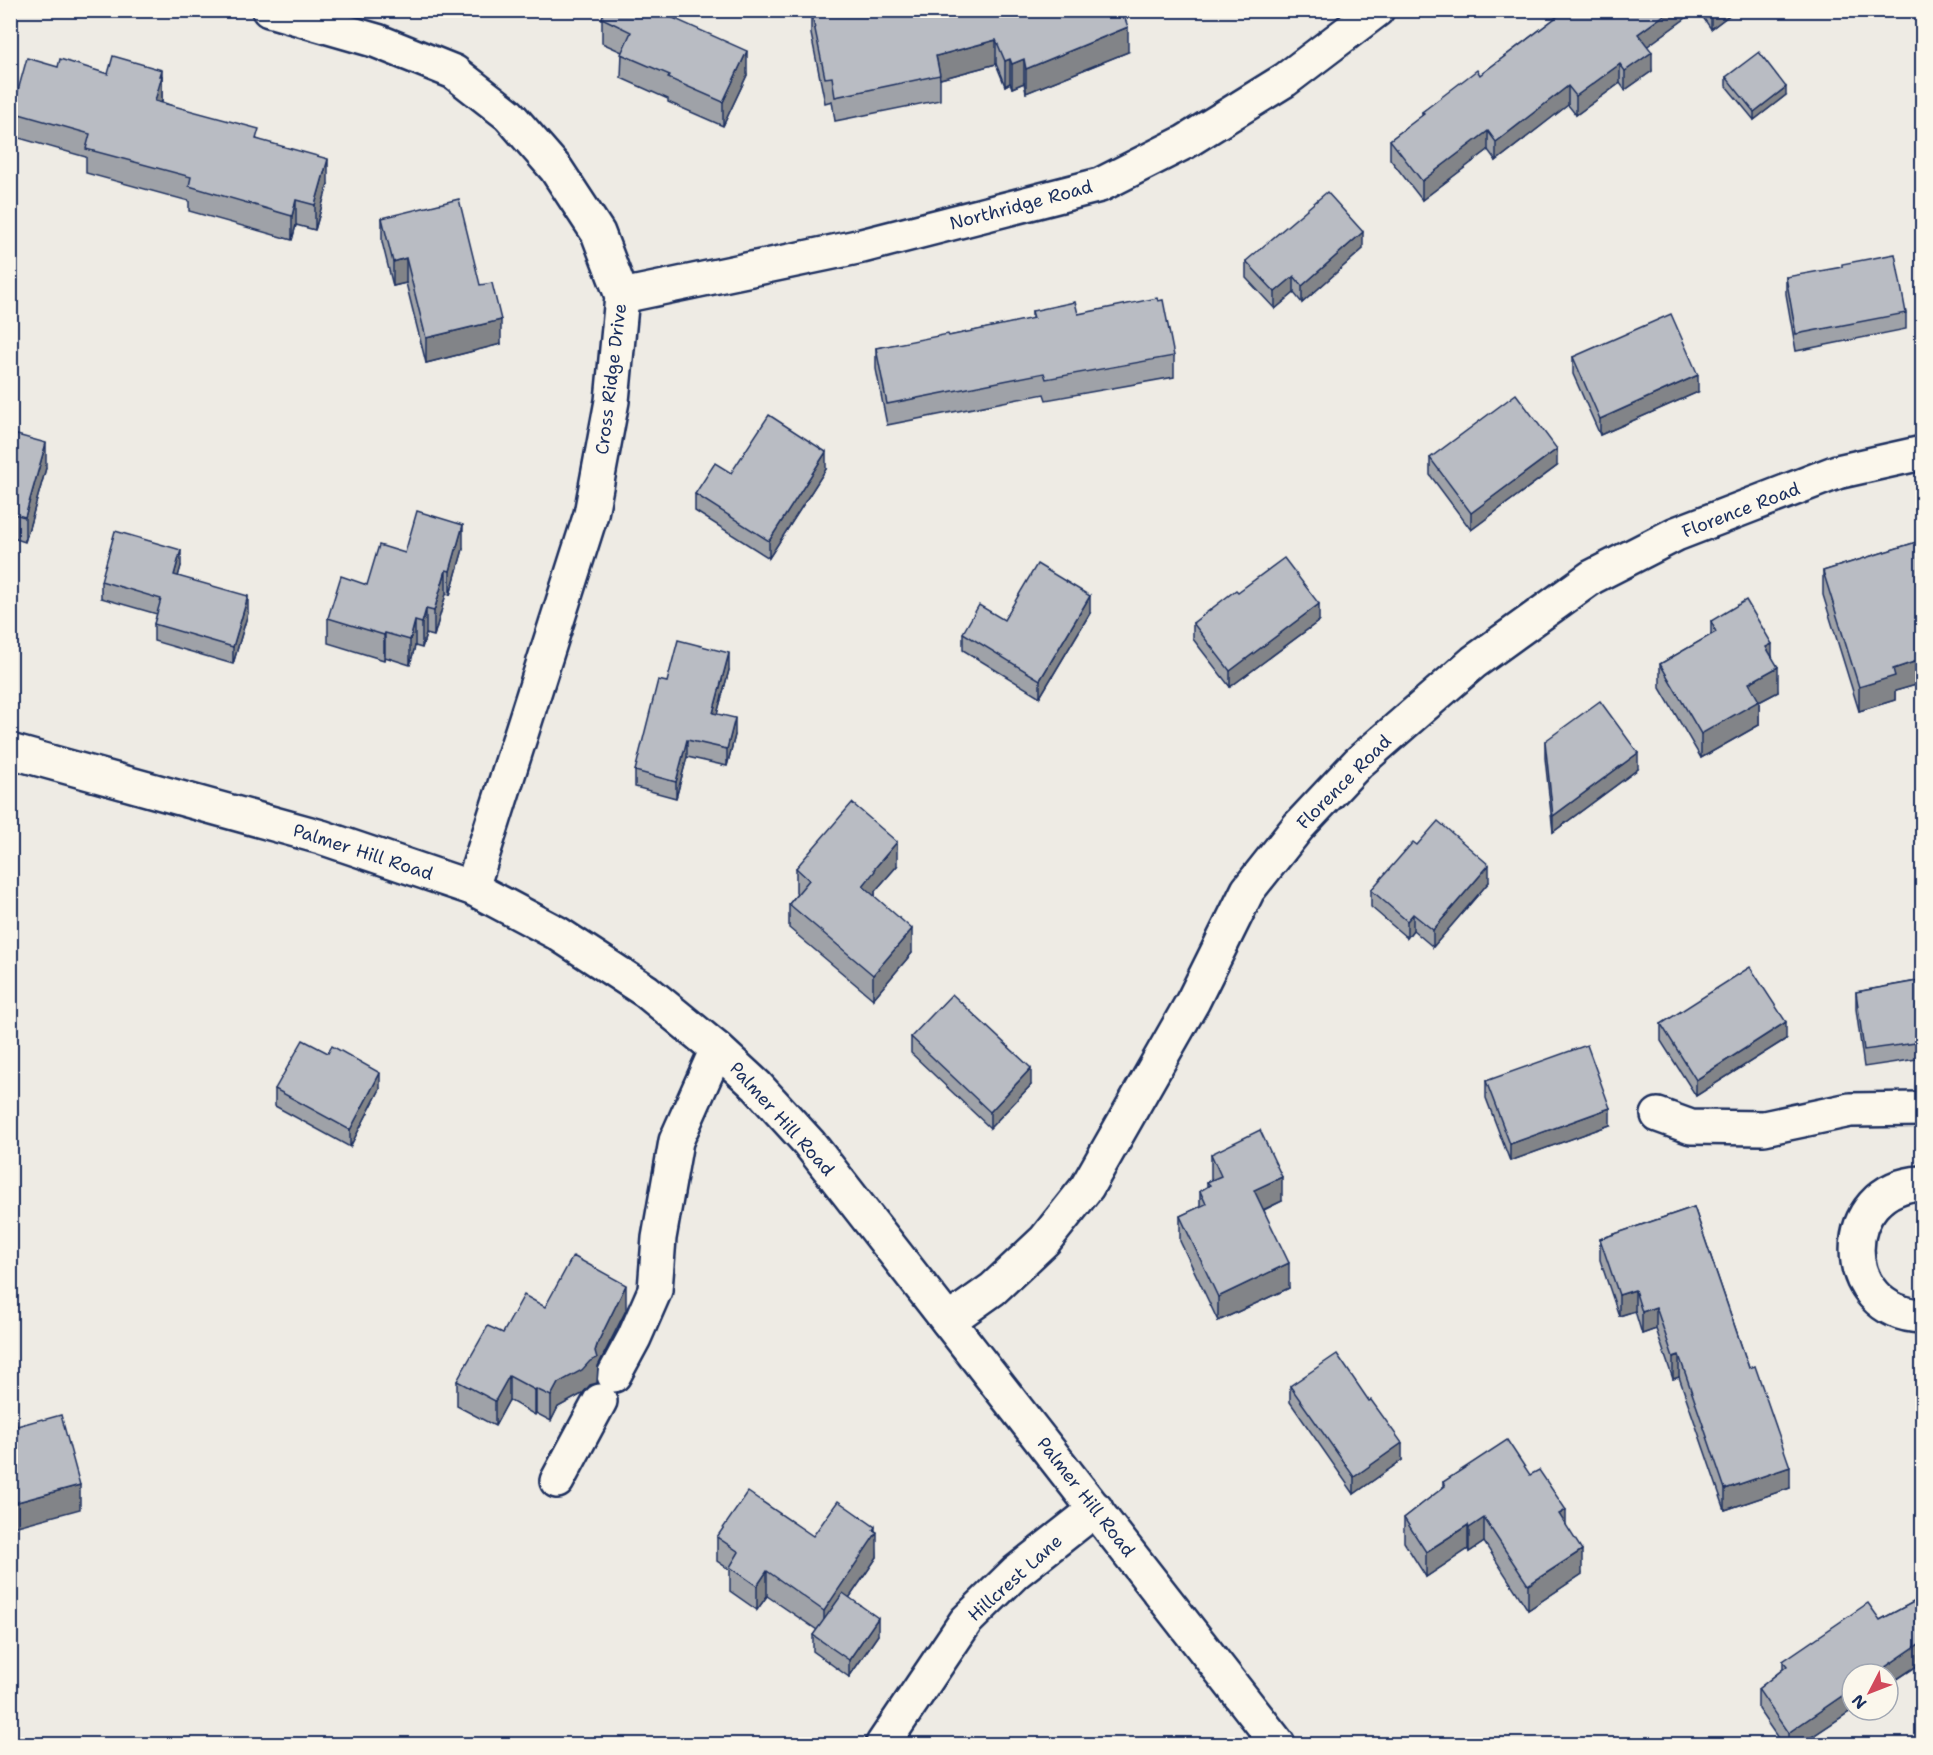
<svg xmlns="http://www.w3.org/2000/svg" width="1933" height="1755" font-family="'Shantell Sans',sans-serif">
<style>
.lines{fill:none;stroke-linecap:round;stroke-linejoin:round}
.minor-casing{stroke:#1b2f5e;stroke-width:38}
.major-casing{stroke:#1b2f5e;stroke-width:38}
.minor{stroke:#fbf7ec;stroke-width:33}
.major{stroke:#fbf7ec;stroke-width:33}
.wall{fill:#9fa2a8;stroke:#1b2f5e;stroke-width:1.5}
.shaded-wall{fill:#828488;stroke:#1b2f5e;stroke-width:1.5}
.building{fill:#b9bcc3;stroke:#1b2f5e;stroke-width:1.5}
.labels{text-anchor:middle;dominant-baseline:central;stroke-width:4.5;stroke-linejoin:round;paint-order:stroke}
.street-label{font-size:18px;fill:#1b2f5e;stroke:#fbf7ec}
</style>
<rect width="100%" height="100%" fill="#eeebe4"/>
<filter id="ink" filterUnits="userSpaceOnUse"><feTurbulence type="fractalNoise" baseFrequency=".0167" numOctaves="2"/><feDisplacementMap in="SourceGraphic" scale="12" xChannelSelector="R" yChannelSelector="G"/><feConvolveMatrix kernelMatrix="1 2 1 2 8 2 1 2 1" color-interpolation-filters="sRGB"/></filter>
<g filter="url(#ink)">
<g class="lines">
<defs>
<g id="minor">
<path d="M269,10L377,41L454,72L509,115L556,169L598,233L622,296L612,401L591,514L472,888"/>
<path d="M622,296L862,246L1100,185L1185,142L1285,80L1377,10"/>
<path d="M1658,1115L1691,1127L1764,1128L1850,1110L1922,1109"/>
<path d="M1922,1183C1835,1187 1836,1313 1922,1316"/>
<path d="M948,1321L993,1289L1045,1240L1087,1187L1193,1001L1248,890L1298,827L1358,763L1474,662L1592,577L1676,534L1837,472L1922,453"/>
<path d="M614,1375L634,1338L655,1290L659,1238L676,1141L717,1049"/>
<path d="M557,1481L600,1401"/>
<path d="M883,1744L966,1621L1016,1572L1096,1509"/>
</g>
<path id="major" d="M10,751L321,837L472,888L557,933L646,991L717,1049L757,1086L809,1143L1278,1744"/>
</defs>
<!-- minor casing -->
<use href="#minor" class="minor-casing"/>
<!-- major casing -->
<use href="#major" class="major-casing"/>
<!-- minor -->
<use href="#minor" class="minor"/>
<!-- major -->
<use href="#major" class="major"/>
</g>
<!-- wall -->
<g class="wall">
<path d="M605,10H677L674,18L747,75L723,126L668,102V99L621,78L622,52L602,43V18Z"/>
<path d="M811,10L935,12L1128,52L1026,93L1024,83L1012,88L1010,83L1005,86L996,64L940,79V100L835,121L832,101L825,103L811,34Z"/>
<path d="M1566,10H1697L1647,46L1652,71L1625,90L1620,83L1576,115L1568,105L1496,161L1488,150L1422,200L1390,159V140L1422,116V112L1480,75Z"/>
<path d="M1698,10H1736L1711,29Z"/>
<path d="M108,74L162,76V102L259,140L328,184L315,230L296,225L292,240L189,211V201L86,173V157L12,136V112Z"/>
<path d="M1726,77L1786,95L1754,120L1726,86Z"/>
<path d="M382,218L480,285L501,344L426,363L406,283L393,286L382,242Z"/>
<path d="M1363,249L1302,303L1294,293L1275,309L1246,278V261Z"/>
<path d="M1786,277L1906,313V329L1796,351L1786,294Z"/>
<path d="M1032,311L1078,314L1174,356V377L1046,400L1044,394L887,425L876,369V348L949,336L1032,319Z"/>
<path d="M1573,357L1698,392L1600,435L1573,374Z"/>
<path d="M10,433L46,468L25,542L10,537Z"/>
<path d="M1430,458L1557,466L1471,530L1430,475Z"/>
<path d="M826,469L769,558L695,511V494L731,473Z"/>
<path d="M1923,540V683L1895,691V700L1859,711L1823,595V571Z"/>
<path d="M463,549L450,595L446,594L434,636L426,634L422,648L415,646L410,665L385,657L384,660L328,643V618L405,553Z"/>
<path d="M181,566L178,576L248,613L233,664L154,641V624L157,614L101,598V581Z"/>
<path d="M1090,613L1040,697L963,650V633L1004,620Z"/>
<path d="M1319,621L1230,687L1193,639V623Z"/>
<path d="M1711,621L1772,656L1778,692L1759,702V725L1701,758L1660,688V664L1711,635Z"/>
<path d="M729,670L717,714L735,735L727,766L687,757L676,798L635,787V771L667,682Z"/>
<path d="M1545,741L1638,769L1553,832L1545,758Z"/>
<path d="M1417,845L1489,882L1433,947L1413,930L1407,938L1371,907V890Z"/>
<path d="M897,866L875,891V897L912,953L873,999L789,928V904L797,894L796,893V868Z"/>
<path d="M1923,980V1058L1864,1067L1856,1009V992Z"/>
<path d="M1661,1024L1786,1039L1696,1096L1661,1041Z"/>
<path d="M911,1037L1031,1085L990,1128L911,1053Z"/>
<path d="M1486,1081L1610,1125L1510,1161L1486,1098Z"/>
<path d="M275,1089H380L350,1147L275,1106Z"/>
<path d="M1211,1154L1282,1201L1264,1210L1289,1288L1218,1321L1180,1241V1216L1200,1207V1191L1207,1187V1182L1211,1180Z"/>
<path d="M1694,1207L1790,1488L1725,1510L1679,1377L1673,1379L1656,1329L1642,1334L1635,1311L1619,1316L1600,1260V1239Z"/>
<path d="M545,1307L626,1310L598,1366L597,1383L590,1385L582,1394L558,1407L551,1421L536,1413L535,1415L509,1400L495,1426L457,1406V1381L503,1333Z"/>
<path d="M1290,1386L1402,1460L1354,1494L1290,1402Z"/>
<path d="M1530,1475L1566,1525L1582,1574L1528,1610L1484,1542L1469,1552L1468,1549L1426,1577L1404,1542V1518L1443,1488V1482Z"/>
<path d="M875,1531L877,1557L849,1598L878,1635L849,1677L813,1651V1635L817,1630L767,1596L757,1610L730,1591V1570L717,1561V1537L813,1536Z"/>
<path d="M1923,1597V1662L1888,1685V1674H1852V1710L1801,1744H1782L1758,1709V1689L1783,1669V1661L1880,1620Z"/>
</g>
<!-- shaded-wall -->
<g class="shaded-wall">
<path d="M666,10H677L664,39V14Z"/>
<path d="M1671,10H1697L1638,53V34Z"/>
<path d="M1711,10H1736L1711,29Z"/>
<path d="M1128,27V52L1026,93V69Z"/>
<path d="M996,40V64L940,79L936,56Z"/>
<path d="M747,51V75L723,126V102Z"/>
<path d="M1652,52V71L1625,90V71Z"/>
<path d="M1010,59V83L1005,86V61Z"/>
<path d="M1024,59V83L1012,88V64Z"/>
<path d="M1620,64V83L1576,115V96Z"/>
<path d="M162,70V100L155,125V101Z"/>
<path d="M1568,86V105L1496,161V142Z"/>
<path d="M1786,87V95L1754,120V112Z"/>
<path d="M1488,131V150L1422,200V181Z"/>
<path d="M328,159V184L315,230V205Z"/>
<path d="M296,200V225L292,240V216Z"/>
<path d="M1363,232V249L1302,303V286Z"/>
<path d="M406,258V283L393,286V262Z"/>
<path d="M1294,276V293L1275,309V292Z"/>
<path d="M501,320V344L426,363V338Z"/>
<path d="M1698,375V392L1600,435V419Z"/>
<path d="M46,443V468L25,542V517Z"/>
<path d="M1557,449V466L1471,530V513Z"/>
<path d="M826,452V469L769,558V541Z"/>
<path d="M463,525V549L450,595V571Z"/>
<path d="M181,550V566L174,591V575Z"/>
<path d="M446,570V594L434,636V611Z"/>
<path d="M248,596V613L233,664V647Z"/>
<path d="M1090,596V613L1040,697V680Z"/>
<path d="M1319,604V621L1230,687V671Z"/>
<path d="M426,609V634L422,648V623Z"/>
<path d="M415,621V646L410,665V640Z"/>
<path d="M385,633V657L384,660V635Z"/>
<path d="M1772,644V669L1766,647Z"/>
<path d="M729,653V670L713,729V713Z"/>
<path d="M1923,659V683L1895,691V700L1859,711V687L1893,669Z"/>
<path d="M1778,667V692L1759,702V725L1701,758V734L1749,683Z"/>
<path d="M735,718V735L727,766V749Z"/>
<path d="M687,740V757L676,798V782Z"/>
<path d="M1638,753V769L1553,832V816Z"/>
<path d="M897,842V866L875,891V896L863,911V886L874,869Z"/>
<path d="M1489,865V882L1433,947V930Z"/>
<path d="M1413,914V930L1407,938V921Z"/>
<path d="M912,929V953L873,999V975Z"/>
<path d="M1786,1022V1039L1696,1096V1080Z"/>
<path d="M1031,1068V1085L990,1128V1112Z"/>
<path d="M380,1073V1089L350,1147V1130Z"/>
<path d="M1610,1108V1125L1510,1161V1144Z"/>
<path d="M1282,1177V1201L1254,1214V1190Z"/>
<path d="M1289,1263V1288L1218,1321V1297Z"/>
<path d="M626,1285V1310L598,1366L597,1383L590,1385L582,1394L558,1407L551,1421V1396L558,1383L595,1351L598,1342Z"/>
<path d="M1635,1290V1311L1619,1316V1295Z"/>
<path d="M1656,1307V1329L1642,1334V1312Z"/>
<path d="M1679,1355V1377L1673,1379V1357Z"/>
<path d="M509,1376V1400L495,1426V1401Z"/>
<path d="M536,1389V1413L535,1415V1390Z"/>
<path d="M1402,1443V1460L1354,1494V1477Z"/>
<path d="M1790,1467V1488L1725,1510V1489Z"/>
<path d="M80,1485V1509L10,1528V1504Z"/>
<path d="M1566,1510V1535L1559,1514Z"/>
<path d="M1484,1518V1542L1469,1552V1528Z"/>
<path d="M1468,1525V1549L1426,1577V1552Z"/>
<path d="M875,1527V1536L877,1532V1557L824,1635V1611Z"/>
<path d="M1582,1550V1574L1528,1610V1585Z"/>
<path d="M767,1571V1596L757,1610V1586Z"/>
<path d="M878,1618V1635L849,1677V1660Z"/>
<path d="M1923,1641V1662L1888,1685V1674H1875Z"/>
<path d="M1852,1689V1710L1801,1744H1788V1733Z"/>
</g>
<!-- building -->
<g class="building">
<path d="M605,10H666L664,14L747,51L723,102L668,78L670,75L621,54L631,32L602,18Z"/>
<path d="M811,10H934L935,12L938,10H1122L1128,27L1026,69L1024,59L1012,64L1010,59L1005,61L996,40L936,56L940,75L835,97L832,77L825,78Z"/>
<path d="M1566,10H1671L1638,34L1652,52L1625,71L1620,64L1576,96L1568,86L1496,142L1488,131L1422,181L1390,140L1424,114L1422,112L1477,70L1480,75Z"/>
<path d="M1759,52L1786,87L1754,112L1726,77Z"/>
<path d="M113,56L162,70L160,76H162L155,101L259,129L256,139L328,159L315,205L296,200L292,216L189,186L191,177L86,149L90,134L12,112L27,58L58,67L60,59L108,74Z"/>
<path d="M1327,192L1363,232L1302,286L1294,276L1275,292L1246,261Z"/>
<path d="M459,199L480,285L492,283L501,320L426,338L406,258L393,262L382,218Z"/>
<path d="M1895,254L1906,313L1796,334L1786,277L1842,267V264Z"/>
<path d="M1157,298L1158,301L1163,300L1174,356L1046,379L1044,373L887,404L876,348L948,334L949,336L1034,318L1032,311L1075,302L1078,314Z"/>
<path d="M1671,314L1698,375L1600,419L1573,357Z"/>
<path d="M1516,394L1557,449L1471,513L1430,458Z"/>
<path d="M769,415L826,452L769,541L695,494L715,463L731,473Z"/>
<path d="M10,433L46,443L25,517L10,513Z"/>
<path d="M417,511L463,525L450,571L446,570L434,611L426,609L422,623L415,621L410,640L385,633L384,635L328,618L341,576L367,585L379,545L405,553Z"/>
<path d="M115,531L181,550L174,575L248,596L233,647L154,624L161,599L101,581Z"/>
<path d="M1923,540V659L1893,669L1895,676L1859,687L1823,571Z"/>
<path d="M1284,558L1319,604L1230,671L1193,623L1236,590L1238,592Z"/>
<path d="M1037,564L1090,596L1040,680L963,633L979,605L1004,620Z"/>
<path d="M1746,600L1772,644L1766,647L1778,667L1749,683L1759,701L1701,734L1660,664L1716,632L1711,621Z"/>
<path d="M678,640L729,653L713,713L735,718L727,749L687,740L676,782L635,771L658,680L667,682Z"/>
<path d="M1600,701L1638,753L1553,816L1545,741Z"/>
<path d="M852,803L897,842L874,869L875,871L863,886L912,929L873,975L789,904L809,880L796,868Z"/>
<path d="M1438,821L1489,865L1433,930L1413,914L1407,921L1371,890L1413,842L1417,845Z"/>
<path d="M1750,967L1786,1022L1696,1080L1661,1024Z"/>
<path d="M1923,980V1042L1864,1050L1856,992Z"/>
<path d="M952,994L1031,1068L990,1112L911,1037Z"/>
<path d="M303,1040L328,1053L332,1046L380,1073L350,1130L275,1089Z"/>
<path d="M1587,1045L1610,1108L1510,1144L1486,1081Z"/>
<path d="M1260,1130L1282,1177L1254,1190L1289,1263L1218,1297L1180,1216L1206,1204L1200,1191L1210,1185L1207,1182L1221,1176L1211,1154Z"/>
<path d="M1694,1207L1749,1368L1755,1366L1790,1467L1725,1489L1679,1355L1673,1357L1656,1307L1642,1312L1635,1290L1619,1295L1600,1239Z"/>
<path d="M573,1256L626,1285L598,1342L595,1351L597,1358L590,1361L582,1370L558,1383L551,1396L536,1389L535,1390L509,1376L495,1401L457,1381L488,1326L503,1333L524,1295L545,1307Z"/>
<path d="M1337,1354L1369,1401L1371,1400L1402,1443L1354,1477L1290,1386Z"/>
<path d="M61,1415L80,1485L10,1504V1418L15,1417L17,1426L42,1419L43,1420Z"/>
<path d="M1507,1440L1530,1475L1539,1470L1566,1510L1559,1514L1582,1550L1528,1585L1484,1518L1469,1528L1468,1525L1426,1552L1404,1518L1445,1486L1443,1482Z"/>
<path d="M748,1492L813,1536L838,1501L875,1527L873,1530L877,1532L824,1611L767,1571L757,1586L730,1567L739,1552L717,1537Z"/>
<path d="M843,1593L878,1618L849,1660L813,1635Z"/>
<path d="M1923,1597V1641L1875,1674H1852V1689L1788,1733L1758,1689L1787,1666L1783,1661L1868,1603L1880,1620Z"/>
</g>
</g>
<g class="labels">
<!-- street labels -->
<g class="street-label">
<text transform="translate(1021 205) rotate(-15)">Northridge Road</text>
<text transform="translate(611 379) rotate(-83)">Cross Ridge Drive</text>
<text transform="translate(1741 510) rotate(-21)">Florence Road</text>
<text transform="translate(1344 782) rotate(-45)">Florence Road</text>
<text transform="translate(363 852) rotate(18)">Palmer Hill Road</text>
<text transform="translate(782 1119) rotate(48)">Palmer Hill Road</text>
<text transform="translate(1086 1497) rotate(52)">Palmer Hill Road</text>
<text transform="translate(1015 1578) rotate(-42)">Hillcrest Lane</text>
</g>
</g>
<!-- margin -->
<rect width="1933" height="1755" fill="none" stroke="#fbf7ec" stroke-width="36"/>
<rect x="18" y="18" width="1897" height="1719" fill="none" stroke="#1b2f5e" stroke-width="2" filter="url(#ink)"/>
<!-- north arrow -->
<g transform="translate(1870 1692) rotate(228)"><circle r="28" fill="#fbf7ec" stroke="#a1a7b3" stroke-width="1.5"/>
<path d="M0-4.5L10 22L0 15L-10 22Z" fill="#d1495b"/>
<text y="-9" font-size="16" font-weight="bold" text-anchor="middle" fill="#1b2f5e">N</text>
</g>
</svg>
